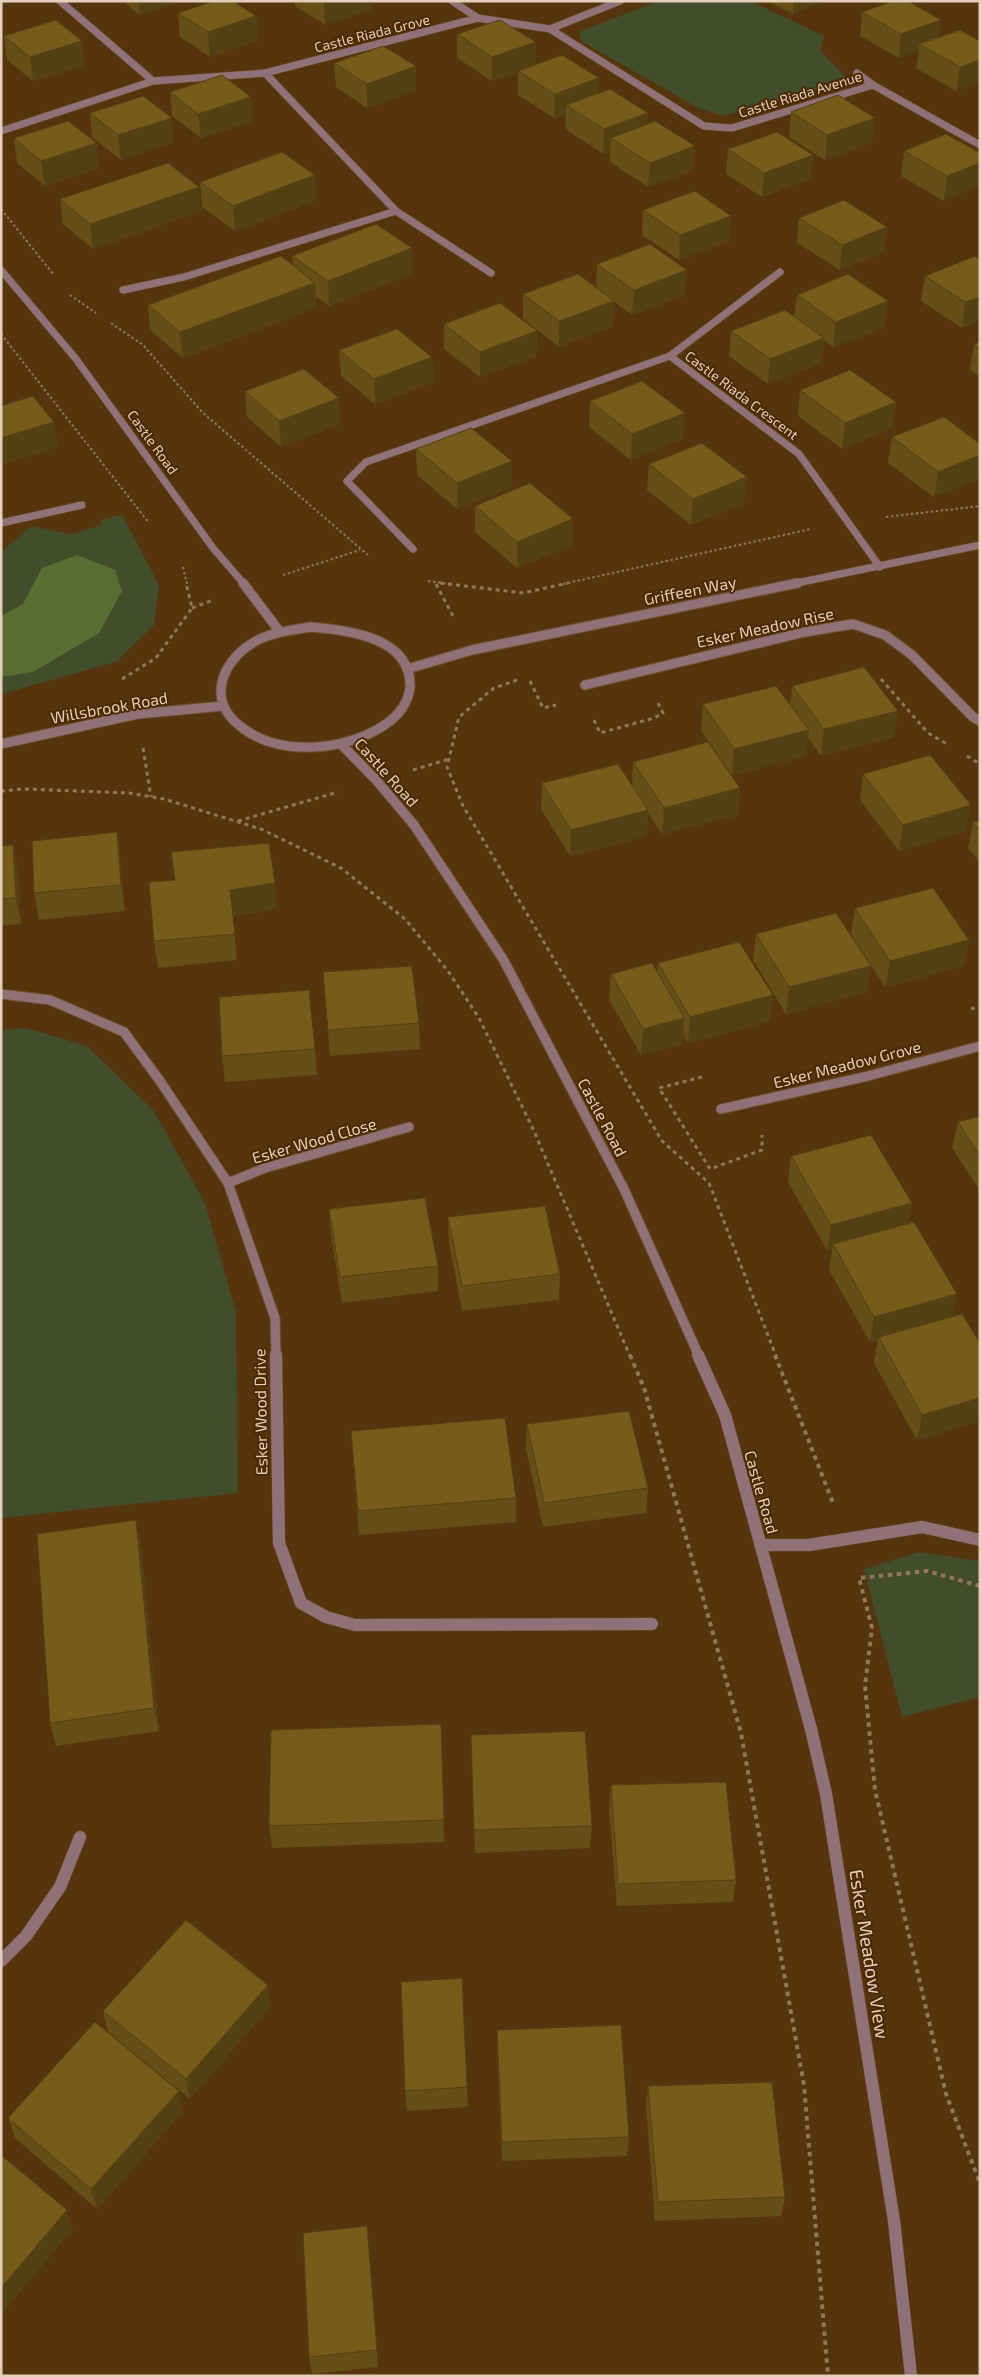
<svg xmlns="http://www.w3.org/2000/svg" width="981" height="2377" font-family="'Exo 2',sans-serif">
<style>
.green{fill:#414d2b}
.forest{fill:#5a6e33}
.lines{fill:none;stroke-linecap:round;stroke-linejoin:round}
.minor-far2-casing{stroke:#70502c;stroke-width:8}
.minor-far1-casing{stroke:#70502c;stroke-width:11}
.minor-casing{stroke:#70502c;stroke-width:13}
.tertiary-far1-casing{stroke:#70502c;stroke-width:8}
.tertiary-casing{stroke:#70502c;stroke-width:11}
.path-far2{stroke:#937658;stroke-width:2;stroke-dasharray:2.5 2.5;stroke-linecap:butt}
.path-far1{stroke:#937658;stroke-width:3;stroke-dasharray:4 4;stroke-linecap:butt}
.path{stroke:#937658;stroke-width:4;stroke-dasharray:4.5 4.5;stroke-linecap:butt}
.minor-far2{stroke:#907178;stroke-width:7}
.minor-far1{stroke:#907178;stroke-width:9}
.minor{stroke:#907178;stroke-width:12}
.tertiary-far1{stroke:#907178;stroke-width:7}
.tertiary{stroke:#907178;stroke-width:9}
.wall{fill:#664e17}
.shaded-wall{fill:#534013}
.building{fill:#775b1b;stroke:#534013}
.labels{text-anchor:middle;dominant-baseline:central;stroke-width:4;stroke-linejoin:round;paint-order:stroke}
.far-street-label{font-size:14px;fill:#e4cfbc;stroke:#4b2a01}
.street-label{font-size:16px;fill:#e4cfbc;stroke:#4b2a01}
.near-street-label{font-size:19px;fill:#e4cfbc;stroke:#4b2a01}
</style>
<rect width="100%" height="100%" fill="#56340d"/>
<!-- green -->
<g class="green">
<path d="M658,1H750L824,36L820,51L845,76L847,82L723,116L700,109L581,41L579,32Z"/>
<path d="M122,515L159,585L154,625L116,662L1,694V552L31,526L72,534L102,525L100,520Z"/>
<path d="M26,1028L87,1046L154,1111L205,1203L236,1312L238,1493L1,1518V1030Z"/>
<path d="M919,1552L980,1561V1697L902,1717L864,1569Z"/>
</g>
<!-- forest -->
<path class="forest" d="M77,555L115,570L122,591L99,633L33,672L1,677V616L23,604L42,568Z"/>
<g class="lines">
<defs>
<g id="minor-far2">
<path d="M60,1L153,81"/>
<path d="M452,1L478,18"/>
<path d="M550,29L704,126L732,128L873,85"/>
<path d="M265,73L396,211L491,273"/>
<path d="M857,73L873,85L980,145"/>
<path d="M1,131L153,81L265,73L478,18L550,29L620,1"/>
<path d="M780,272L670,356L799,454L880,567"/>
<path d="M123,290L184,277L396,211"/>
<path d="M1,523L82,505"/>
<path d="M413,549L347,481L366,462L670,356"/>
</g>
<g id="minor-far1">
<path d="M585,685L805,632L853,624L885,635L912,655L973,717L980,721"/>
<path d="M341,744L377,781L414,825L503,959L624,1189L699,1356"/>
<path d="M1,994L50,1000L124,1032L160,1081L228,1183L275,1318L276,1356"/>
<path d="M721,1109L868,1076L980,1046"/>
<path d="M228,1183L265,1168L409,1127"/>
</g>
<g id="minor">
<path d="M276,1355L279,1543L301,1603L326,1617L355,1625L652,1624"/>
<path d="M698,1355L725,1415L811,1729L826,1794L894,2221L911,2376"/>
<path d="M762,1545H809L922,1527L980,1540"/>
<path d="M1,1961L26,1936L60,1887L80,1837"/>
</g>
<g id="tertiary-far1">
<path d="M1,270L76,359L213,548L244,584"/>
<path d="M792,584L980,545"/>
</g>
<g id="tertiary">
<path d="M243,583L280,632"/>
<path d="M311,627C347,630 412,637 410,687C409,702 398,716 386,724C347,751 279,758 240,726C205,699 223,659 256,641C273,632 293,630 311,627Z"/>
<path d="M407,669L472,650L798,583"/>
<path d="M1,744L138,714L223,706"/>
</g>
</defs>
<!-- minor-far2 casing -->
<use href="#minor-far2" class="minor-far2-casing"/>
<!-- minor-far1 casing -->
<use href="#minor-far1" class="minor-far1-casing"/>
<!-- minor casing -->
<use href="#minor" class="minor-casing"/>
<!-- tertiary-far1 casing -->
<use href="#tertiary-far1" class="tertiary-far1-casing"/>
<!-- tertiary casing -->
<use href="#tertiary" class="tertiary-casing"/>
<!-- path-far2 -->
<g class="path-far2">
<path d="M1,209L54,275"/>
<path d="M70,295L96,313"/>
<path d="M111,323L143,345L203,413L368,555"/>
<path d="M1,334L149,523"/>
<path d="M886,517L980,506"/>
<path d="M183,567L187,584"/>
<path d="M283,575L360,550"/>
<path d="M428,581L450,584"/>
<path d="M563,584L811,529"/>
</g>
<!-- path-far1 -->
<g class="path-far1">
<path d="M440,583L523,593L568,583"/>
<path d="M436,584L454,618"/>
<path d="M192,608L213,600"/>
<path d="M122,679L156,658L192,608L186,583"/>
<path d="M881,679L928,733L947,744"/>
<path d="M517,680L494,688L459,717L447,767L463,806L662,1141L709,1183L776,1356"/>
<path d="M530,681L543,708L556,705"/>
<path d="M594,720L600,733L654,718L663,713L658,703"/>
<path d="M143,748L151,797"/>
<path d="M967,756L980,764"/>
<path d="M413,770L449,759"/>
<path d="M1,791L24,789L129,793L164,799L261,829L341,868L405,919L448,971L479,1018L534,1131L630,1356"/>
<path d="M238,821L338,792"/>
<path d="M971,1009L980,1006"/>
<path d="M702,1077L659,1088L710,1169L762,1150V1135"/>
</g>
<!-- path -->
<g class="path">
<path d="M630,1355L644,1388L741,1733L804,2085L828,2376"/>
<path d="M775,1355L833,1503"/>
<path d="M980,1586L927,1571L859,1578L872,1628L865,1686L875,1790L946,2094L980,2183"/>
</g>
<!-- minor-far2 -->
<use href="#minor-far2" class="minor-far2"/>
<!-- minor-far1 -->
<use href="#minor-far1" class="minor-far1"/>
<!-- minor -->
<use href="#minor" class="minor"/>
<!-- tertiary-far1 -->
<use href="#tertiary-far1" class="tertiary-far1"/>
<!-- tertiary -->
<use href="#tertiary" class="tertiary"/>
</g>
<!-- wall -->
<g class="wall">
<path d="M122,1H184L139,14Z"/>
<path d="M295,1H372V9L325,25L295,6Z"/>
<path d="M767,1H824L793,14Z"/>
<path d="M862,12L939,37L980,41V82L956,91L916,68L919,51L899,58L860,36Z"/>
<path d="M178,13L256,16L258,40L210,57L180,37Z"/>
<path d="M457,34L536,64L598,93L648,124L695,146L693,170L648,187L610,162V151L603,154L565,129L566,114L554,118L518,95V72L492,81L457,58Z"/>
<path d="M4,36L85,65L33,81L7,60Z"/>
<path d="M334,63L416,90L367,108L336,87Z"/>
<path d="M170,92L253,121L201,138L172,116Z"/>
<path d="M791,112L872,142L825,160L789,137Z"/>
<path d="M90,113L174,142L121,160L92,137Z"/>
<path d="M14,138L99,168L45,186L17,163Z"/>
<path d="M728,149L813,155L810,179L762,197L726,174Z"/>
<path d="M904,151L980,153L944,201L901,176Z"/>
<path d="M200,182L317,200L235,231L202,207Z"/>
<path d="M60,199L201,211L93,249L63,224Z"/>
<path d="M643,210L729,241L679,260L642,235Z"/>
<path d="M799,218L887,227L884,252L840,270L797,243Z"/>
<path d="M292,256L412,274L329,306L316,297V308L183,358L150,330L148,305L293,265Z"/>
<path d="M980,259V320L962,328L921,301L925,276Z"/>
<path d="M597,264L685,295L632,315L614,302L613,326L559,347L523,319V294L596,288Z"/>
<path d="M797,295L885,327L833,347L824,341L821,363L768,384L729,356L731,331L794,317Z"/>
<path d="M444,324L537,331L536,356L480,377L444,349Z"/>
<path d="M980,342V377L970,370L974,344Z"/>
<path d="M339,350L432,357L433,382L375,404L341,376Z"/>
<path d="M800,390L896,402L892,428L842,449L798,416Z"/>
<path d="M245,391L340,424L281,447L247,417Z"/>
<path d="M590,401L683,439L631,460L589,427Z"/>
<path d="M892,437L980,444L934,497L888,463Z"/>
<path d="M416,449L512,461V487L457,509L417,475Z"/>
<path d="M649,464L744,503L691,525L647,490Z"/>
<path d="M475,506L573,545L517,568L475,532Z"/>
<path d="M792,686L898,711L894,737L821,756L808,738L806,756L732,775L701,731L703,704H790Z"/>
<path d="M633,762L740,788L738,815L662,834L648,813L647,836L570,856L541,809L542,783L632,785Z"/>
<path d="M863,774L966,831L899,851L860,800Z"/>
<path d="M980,820V863L968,848L973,822Z"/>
<path d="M117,832L120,859L125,911L39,920L34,893Z"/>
<path d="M13,845L18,871L21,924L1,926V846Z"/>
<path d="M149,882L277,909L233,916L237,960L158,968L154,941Z"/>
<path d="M855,908L969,940L964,966L885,987L851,934Z"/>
<path d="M756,934L871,966L867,992L786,1014L753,960Z"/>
<path d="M658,963L773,995L770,1021L688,1043L683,1035L682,1044L641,1055L609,1000L611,974L657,972Z"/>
<path d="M323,972L419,1023L420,1049L330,1056Z"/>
<path d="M315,1049L317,1075L225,1082L222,1056Z"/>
<path d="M980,1116V1191L952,1148L958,1122Z"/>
<path d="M791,1156L912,1203L908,1224L957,1294L917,1440L874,1363L878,1340L870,1342L829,1270L832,1249L827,1250L788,1182Z"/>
<path d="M329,1209L438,1266V1291L342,1303L331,1235Z"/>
<path d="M448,1217L560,1274L559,1300L462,1311L449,1243Z"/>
<path d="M527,1424L648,1488L646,1513L543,1527L526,1449Z"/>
<path d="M351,1431L516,1498V1522L359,1535Z"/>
<path d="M141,1545L159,1731L56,1746L50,1723Z"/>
<path d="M441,1724L444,1842L272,1848L269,1826Z"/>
<path d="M471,1735L592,1826L590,1848L475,1853Z"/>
<path d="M611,1785L736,1880L733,1902L617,1906L609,1808Z"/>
<path d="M271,2006L190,2099L108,2032L103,2011Z"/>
<path d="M497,2030L629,2137L627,2156L502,2161L497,2050Z"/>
<path d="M648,2086L785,2197L781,2216L655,2221L646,2106Z"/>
<path d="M467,2087L468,2107L407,2111L405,2091Z"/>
<path d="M183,2111L97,2209L15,2138L8,2118Z"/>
<path d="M369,2245L378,2367L312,2374L309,2357Z"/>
</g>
<!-- shaded-wall -->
<g class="shaded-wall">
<path d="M1,1H19L1,6Z"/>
<path d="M138,1H184L139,14Z"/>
<path d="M324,1H372V9L325,25Z"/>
<path d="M794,1H824L793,14Z"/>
<path d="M256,16L258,40L210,57L208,32Z"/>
<path d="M941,20L938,44H919V51L899,58L901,34Z"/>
<path d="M82,41L85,65L33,81L30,57Z"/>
<path d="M536,42V66L518,71V72L492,81V57Z"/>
<path d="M980,60V82L956,91L960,67Z"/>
<path d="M416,66V90L367,108V84Z"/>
<path d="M599,78L598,102L566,105V114L554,118L555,94Z"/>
<path d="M251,97L253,121L201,138L198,114Z"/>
<path d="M648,113L647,137L611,138L610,151L603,154L604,129Z"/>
<path d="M172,118L174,142L121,160L118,135Z"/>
<path d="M875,118L872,142L825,160L827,135Z"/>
<path d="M97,143L99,168L45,186L41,161Z"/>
<path d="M695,146L693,170L648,187L650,163Z"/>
<path d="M813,155L810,179L762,197L764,173Z"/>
<path d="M980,163V186L944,201L947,176Z"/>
<path d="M315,175L317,200L235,231L233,206Z"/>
<path d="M199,187L201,211L93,249L90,224Z"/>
<path d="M731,216L729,241L679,260L680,235Z"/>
<path d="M887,227L884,252L840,270L842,245Z"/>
<path d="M412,248V274L329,306L328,281Z"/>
<path d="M687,270L685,295L632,315L634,290Z"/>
<path d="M315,283L316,308L183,358L180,332Z"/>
<path d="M980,297V320L962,328L965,302Z"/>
<path d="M614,301L613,326L559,347V321Z"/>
<path d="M888,301L885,327L833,347L836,322Z"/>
<path d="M537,331L536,356L480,377V352Z"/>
<path d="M824,338L821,363L768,384L770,359Z"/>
<path d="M432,357L433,382L375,404L374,379Z"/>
<path d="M339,398L340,424L281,447L279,421Z"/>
<path d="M896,402L892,428L842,449L845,423Z"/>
<path d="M685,413L683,439L631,460L632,434Z"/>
<path d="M54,422L58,447L1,465V438Z"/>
<path d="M980,455V479L934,497L938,472Z"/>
<path d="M512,461V487L457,509V483Z"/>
<path d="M747,477L744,503L691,525L693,499Z"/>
<path d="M573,519V545L517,568V542Z"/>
<path d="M898,711L894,737L821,756L824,729Z"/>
<path d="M809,730L806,756L732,775L734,749Z"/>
<path d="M740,788L738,815L662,834L664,808Z"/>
<path d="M971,805L966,831L899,851L903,825Z"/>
<path d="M648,810L647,836L570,856L571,830Z"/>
<path d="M117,832L120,859L125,911L121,885Z"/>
<path d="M13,845L18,871L21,924L16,898Z"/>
<path d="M275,883L277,909L232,916L230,890Z"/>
<path d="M969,940L964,966L885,987L890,961Z"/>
<path d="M871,966L867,992L786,1014L789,987Z"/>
<path d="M773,995L770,1021L688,1043L690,1017Z"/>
<path d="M684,1018L682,1044L641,1055L643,1029Z"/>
<path d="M912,1203L907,1228L833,1244L832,1249L827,1250L831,1225Z"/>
<path d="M957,1294L952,1319L879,1337L878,1340L870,1342L874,1317Z"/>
<path d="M980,1398V1421L917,1440L922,1415Z"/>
<path d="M136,1520L141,1545L159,1731L154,1708Z"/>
<path d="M268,1985L271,2006L190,2099L186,2079Z"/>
<path d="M179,2091L183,2111L97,2209L91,2189Z"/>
<path d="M67,2210L73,2229L1,2315V2288Z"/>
</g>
<!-- building -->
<g class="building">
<path d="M214,1H233L256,16L208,32L178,13Z"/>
<path d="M893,1H908L941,20L901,34L862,12Z"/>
<path d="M56,20L82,41L30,57L4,36Z"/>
<path d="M500,20L536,42L492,57L457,34Z"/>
<path d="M960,30L980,41V60L960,67L919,44Z"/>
<path d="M383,46L416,66L367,84L334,63Z"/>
<path d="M562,55L599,78L555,94L518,71Z"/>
<path d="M222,75L251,97L198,114L170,92Z"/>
<path d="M610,89L648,113L604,129L566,105Z"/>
<path d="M838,95L875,118L827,135L791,112Z"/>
<path d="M143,96L172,118L118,135L90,113Z"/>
<path d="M68,121L97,143L41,161L14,138Z"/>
<path d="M655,121L695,146L650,163L611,138Z"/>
<path d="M777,132L813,155L764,173L728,149Z"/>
<path d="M946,134L980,153V163L947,176L904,151Z"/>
<path d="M282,152L315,175L233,206L200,182Z"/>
<path d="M168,163L199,187L90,224L60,199Z"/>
<path d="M695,191L731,216L680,235L643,210Z"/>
<path d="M844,200L887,227L842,245L799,218Z"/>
<path d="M376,224L412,248L328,281L292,256Z"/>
<path d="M650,244L687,270L634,290L597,264Z"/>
<path d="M281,256L315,283L180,332L148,305Z"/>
<path d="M975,256L980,259V297L965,302L925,276Z"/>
<path d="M578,274L614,301L559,321L523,294Z"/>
<path d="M848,274L888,301L836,322L797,295Z"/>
<path d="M500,303L537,331L480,352L444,324Z"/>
<path d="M785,310L824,338L770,359L731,331Z"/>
<path d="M397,329L432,357L374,379L339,350Z"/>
<path d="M980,342V349L974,344Z"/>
<path d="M304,369L339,398L279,421L245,391Z"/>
<path d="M850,370L896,402L845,423L800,390Z"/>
<path d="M642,381L685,413L632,434L590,401Z"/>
<path d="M33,396L54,422L1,438V406Z"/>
<path d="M944,417L980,444V455L938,472L892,437Z"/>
<path d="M471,428L512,461L457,483L416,449Z"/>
<path d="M702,443L747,477L693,499L649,464Z"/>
<path d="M530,483L573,519L517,542L475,506Z"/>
<path d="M864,667L898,711L824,729L792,686Z"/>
<path d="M776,686L809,730L734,749L703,704Z"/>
<path d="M708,742L740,788L664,808L633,762Z"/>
<path d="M930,755L971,805L903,825L863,774Z"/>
<path d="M618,764L648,810L571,830L542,783Z"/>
<path d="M980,820V831L973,822Z"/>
<path d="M117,832L121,885L34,893L32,841Z"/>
<path d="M269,843L275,883L230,890L235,934L154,941L149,882L175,880L171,852Z"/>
<path d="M13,845L16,898L1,899V846Z"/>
<path d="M933,888L969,940L890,961L855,908Z"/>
<path d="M836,913L871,966L789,987L756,934Z"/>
<path d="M739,942L773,995L690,1017L658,963Z"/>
<path d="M652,963L684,1018L643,1029L611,974Z"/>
<path d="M412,966L419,1023L328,1030L323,972Z"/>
<path d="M309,990L315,1049L222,1056L219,997Z"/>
<path d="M980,1116V1156L958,1122Z"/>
<path d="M871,1135L912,1203L831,1225L791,1156Z"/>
<path d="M425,1198L438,1266L340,1277L329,1209Z"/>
<path d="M545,1206L560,1274L462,1286L448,1217Z"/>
<path d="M914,1222L957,1294L874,1317L833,1244Z"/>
<path d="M962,1314L980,1343V1398L922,1415L879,1337Z"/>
<path d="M629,1411L648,1488L544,1503L527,1424Z"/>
<path d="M505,1418L516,1498L358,1511L351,1431Z"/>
<path d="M136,1520L154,1708L50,1723L37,1534Z"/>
<path d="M441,1724L444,1820L269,1826L271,1730Z"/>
<path d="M585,1731L592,1826L474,1830L471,1735Z"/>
<path d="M726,1782L736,1880L618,1884L611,1785Z"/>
<path d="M186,1920L268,1985L186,2079L103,2011Z"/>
<path d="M462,1978L467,2087L405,2091L401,1982Z"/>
<path d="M95,2022L179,2091L91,2189L8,2118Z"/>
<path d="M621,2025L629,2137L502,2142L497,2030Z"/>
<path d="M772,2082L785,2197L658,2202L648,2086Z"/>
<path d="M1,2155L67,2210L1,2288Z"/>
<path d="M367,2226L377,2350L309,2357L303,2233Z"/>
</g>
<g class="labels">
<!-- far-street labels -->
<g class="far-street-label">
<text transform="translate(372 33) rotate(-14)">Castle Riada Grove</text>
<text transform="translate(800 94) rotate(-17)">Castle Riada Avenue</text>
<text transform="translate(742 395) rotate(37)">Castle Riada Crescent</text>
<text transform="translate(153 442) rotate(54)">Castle Road</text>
</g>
<!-- street labels -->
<g class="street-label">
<text transform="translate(690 590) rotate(-11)">Griffeen Way</text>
<text transform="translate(765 627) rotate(-12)">Esker Meadow Rise</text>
<text transform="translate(109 707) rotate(-10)">Willsbrook Road</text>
<text transform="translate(387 772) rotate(48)">Castle Road</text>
<text transform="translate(847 1064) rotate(-14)">Esker Meadow Grove</text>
<text transform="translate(603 1117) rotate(62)">Castle Road</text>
<text transform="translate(314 1140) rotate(-16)">Esker Wood Close</text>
<text transform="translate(260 1412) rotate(-91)">Esker Wood Drive</text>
<text transform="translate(762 1492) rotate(74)">Castle Road</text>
</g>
<!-- near-street labels -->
<g class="near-street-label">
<text transform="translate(870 1954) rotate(81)">Esker Meadow View</text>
</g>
</g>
<!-- border -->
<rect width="981" height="2377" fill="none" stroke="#e4cfbc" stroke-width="5"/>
</svg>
